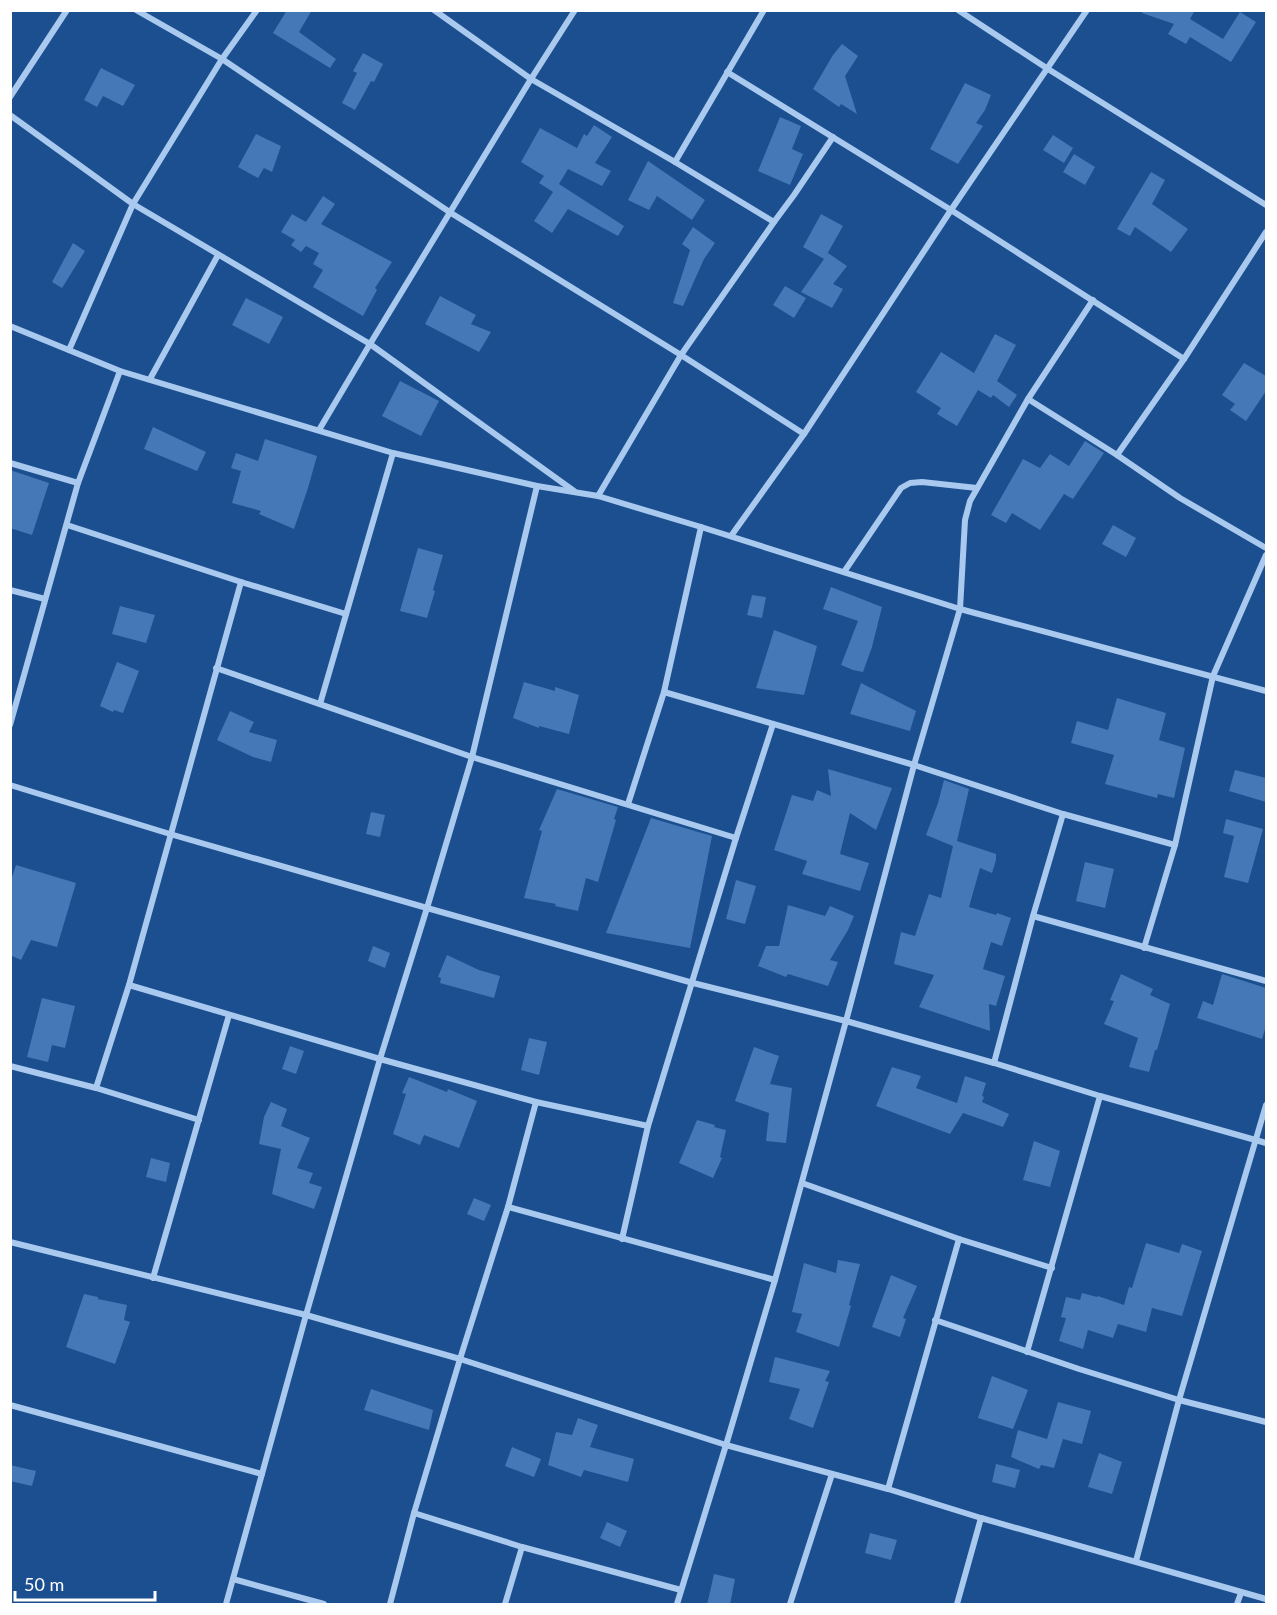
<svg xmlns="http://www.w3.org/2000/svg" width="1277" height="1615" font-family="Lato,sans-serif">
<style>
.building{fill:#4478b7}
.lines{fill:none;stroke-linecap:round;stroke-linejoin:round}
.minor{stroke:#a9c9ee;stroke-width:6}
</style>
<rect width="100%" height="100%" fill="#1b4f8f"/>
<!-- building -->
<g class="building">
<path d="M287,10H312L299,32L336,59L330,68L273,33Z"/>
<path d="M1142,10H1195L1190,19L1223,39L1240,12L1256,22L1231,62L1190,37L1186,44L1168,34L1174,24L1142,13Z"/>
<path d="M842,44L858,56L845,76L857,114L841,104L839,107L813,89L833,55Z"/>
<path d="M363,53L383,64L374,82L371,81L355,110L342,103L357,73L353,71Z"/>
<path d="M101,68L135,85L123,106L103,96L97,107L84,100Z"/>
<path d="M965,83L991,95L985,110L976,123L983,126L958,164L930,149Z"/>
<path d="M780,117L801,126L792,149L803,154L790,185L758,171Z"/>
<path d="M594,125L612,137L595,163L611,171L602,186L568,169L559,184L624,226L618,236L568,209L552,233L534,221L553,192L539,183L544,176L521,162L540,128L577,148L584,134L587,136Z"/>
<path d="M256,134L281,146L272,172L264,168L258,178L238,167Z"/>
<path d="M1053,135L1073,148L1064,163L1043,150Z"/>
<path d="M1074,154L1095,167L1085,185L1063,172Z"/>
<path d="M648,161L705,200L692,220L657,196L649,210L628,200Z"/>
<path d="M1151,172L1165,180L1152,204L1188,229L1171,252L1135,227L1130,236L1117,229Z"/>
<path d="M323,196L335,204L321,224L392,262L375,288L377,290L363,316L313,287L323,270L313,264L319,253L306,246L301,252L291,245L295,240L281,232L292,214L306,222Z"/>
<path d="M821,214L843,226L826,256L828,253L847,266L833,284L843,289L832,308L801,292L824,259L803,247Z"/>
<path d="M693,227L715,243L704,259L683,306L673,303L690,250L682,244Z"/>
<path d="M73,243L85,251L62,288L52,282Z"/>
<path d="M785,286L806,298L794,318L773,305Z"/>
<path d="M440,296L476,315L471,324L491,332L479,352L425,324Z"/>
<path d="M246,298L283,317L269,344L232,325Z"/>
<path d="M995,334L1016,345L997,381L1017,395L1009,407L993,395L991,398L978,390L957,426L937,414L941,408L916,392L941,352L974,373Z"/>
<path d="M1244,363L1266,376V391L1246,421L1230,410L1235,404L1222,395Z"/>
<path d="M400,381L439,401L421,436L382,416Z"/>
<path d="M153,427L206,452L197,471L144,449Z"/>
<path d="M265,439L317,456L308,488L294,529L259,514L261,511L232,503L241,471L231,468L236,453L258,461Z"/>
<path d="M1085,441L1104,453L1073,499L1064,494L1040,530L1012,513L1006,523L991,515L1023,459L1040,468L1050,454L1069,466Z"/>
<path d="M10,470L49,483L32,535L10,528Z"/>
<path d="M1113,525L1136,538L1126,557L1102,544Z"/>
<path d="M418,548L443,555L433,590L435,591L427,618L400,611Z"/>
<path d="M831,587L882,607L872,647L863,672L853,670L841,665L858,621L823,609Z"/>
<path d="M752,595L766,597L762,618L747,615Z"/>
<path d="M120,606L155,615L146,643L112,634Z"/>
<path d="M774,630L817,646L804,695L756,688Z"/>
<path d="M117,662L139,671L123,713L114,710L113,712L100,706Z"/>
<path d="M524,682L555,691V687L579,695L569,734L539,726V728L513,718Z"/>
<path d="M861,683L916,711L910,731L850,714Z"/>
<path d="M1117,698L1166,713L1159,740L1185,748L1174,798L1158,794L1157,798L1105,784L1114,755L1071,743L1077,721L1108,730Z"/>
<path d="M230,711L254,722L249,732L277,740L271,762L253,757L217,740Z"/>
<path d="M828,769L892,788L876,830L850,813L840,854L869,863L860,891L802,874L807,861L774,850L792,795L813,801L817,790L831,796Z"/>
<path d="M1235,770L1266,778V802L1229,791Z"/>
<path d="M944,780L969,789L957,841L996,854V860L992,873L980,868L969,907L996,915L997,913L1011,918L1002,946L991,942L983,969L1005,976L996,1006L989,1004L990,1031L919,1007L934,975L894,964L901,932L915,936L929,894L941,898L953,846L926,835L938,803Z"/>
<path d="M557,789L618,807L614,819L616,820L598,882L586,878L578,911L555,906L556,904L524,898L542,831L539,830Z"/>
<path d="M371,812L385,815L380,837L366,834Z"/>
<path d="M651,818L712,836L690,948L606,933Z"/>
<path d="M1226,819L1263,829L1248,883L1224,877L1234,836L1223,833Z"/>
<path d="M1085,862L1114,869L1105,908L1076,901Z"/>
<path d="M16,865L76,883L57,947L31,940L21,960L10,955V883Z"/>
<path d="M736,880L756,886L745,924L726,919Z"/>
<path d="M788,905L825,916L830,906L854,916L848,930L830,960L838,962L828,986L788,974L786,977L758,966L766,946H779Z"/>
<path d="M373,946L390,953L385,968L368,961Z"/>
<path d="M447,955L479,970L500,976L494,998L440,983L441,978L438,977Z"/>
<path d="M1121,974L1153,989L1150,995L1170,1004L1157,1050H1155L1149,1072L1129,1067L1138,1038L1104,1024L1114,1001L1110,1000Z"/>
<path d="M1222,974L1266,988V1026L1262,1039L1197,1018L1203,1001L1213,1005Z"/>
<path d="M42,998L75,1006L65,1048L52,1045L48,1062L27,1057Z"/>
<path d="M529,1038L547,1042L539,1075L521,1070Z"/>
<path d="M290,1046L304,1051L296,1074L282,1069Z"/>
<path d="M754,1047L779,1056L770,1084L792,1088L786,1143L766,1141L769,1113L735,1101Z"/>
<path d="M892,1067L921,1076L916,1088L957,1103L965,1076L986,1083L982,1096L984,1097L982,1102L1009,1114L1003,1127L963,1113L950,1134L876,1106Z"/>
<path d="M409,1077L447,1092L448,1089L477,1101L459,1148L424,1135L420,1145L393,1134L406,1094L402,1093Z"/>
<path d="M271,1102L287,1109L281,1126L310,1138L297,1168L313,1173L309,1183L322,1187L314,1209L272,1194L281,1149L259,1144L264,1117Z"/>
<path d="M697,1120L715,1125L714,1127L726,1130L720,1157L722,1158L713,1178L679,1163Z"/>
<path d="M1034,1141L1060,1151L1050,1187L1023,1180Z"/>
<path d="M151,1158L170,1163L166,1182L146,1177Z"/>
<path d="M474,1198L491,1205L484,1221L467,1214Z"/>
<path d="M1146,1243L1179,1253L1182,1244L1202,1251L1182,1316L1152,1308L1146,1332L1118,1324L1113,1338L1088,1330L1083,1349L1059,1341L1066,1318L1061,1317L1066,1297L1080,1300L1082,1293L1097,1297L1098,1296L1124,1305L1129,1287L1132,1288Z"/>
<path d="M838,1260L860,1264L849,1305L851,1306L839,1347L796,1332L802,1314L792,1312L804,1263L836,1273Z"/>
<path d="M891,1275L917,1286L903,1318L906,1319L900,1337L872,1327Z"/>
<path d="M84,1294L98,1297V1299L127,1305L124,1320L130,1322L115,1364L66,1347Z"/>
<path d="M775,1357L830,1371L825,1381L829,1382L813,1428L789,1419L800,1389L769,1382Z"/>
<path d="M992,1376L1028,1390L1013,1429L978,1418Z"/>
<path d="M371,1389L433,1410L429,1430L364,1410Z"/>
<path d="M1058,1402L1091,1411L1082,1444L1063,1439L1054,1468L1041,1465L1039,1469L1011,1457L1018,1430L1047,1439Z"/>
<path d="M578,1418L598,1425L590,1447L634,1459L628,1482L584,1470L581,1477L548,1465L556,1432L572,1435Z"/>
<path d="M512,1447L541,1459L534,1477L505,1466Z"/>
<path d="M1099,1453L1122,1462L1112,1494L1088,1487Z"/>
<path d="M996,1464L1020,1470L1015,1488L992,1482Z"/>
<path d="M10,1465L36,1471L32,1486L10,1481Z"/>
<path d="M607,1522L627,1531L620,1547L600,1538Z"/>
<path d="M870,1533L897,1540L891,1560L865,1553Z"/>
<path d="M714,1574L735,1579L730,1605H707Z"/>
</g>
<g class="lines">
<!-- minor -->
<g class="minor">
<path d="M136,10L222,59L451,213L681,355L804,434"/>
<path d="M434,10L531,79L675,162L774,222"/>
<path d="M958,10L1048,69L1266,205"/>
<path d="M727,72L951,210L1184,359"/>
<path d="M10,97L67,10"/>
<path d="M10,115L133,204L370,344L574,491"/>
<path d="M675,162L764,10"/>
<path d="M10,326L120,371L393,453L537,486L598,496L701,527L960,609L1266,691"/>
<path d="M69,350L133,204L222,59L257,10"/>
<path d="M150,379L218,255"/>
<path d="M1028,399L1117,455L1180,498L1266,548"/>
<path d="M319,430L370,344L531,79L575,10"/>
<path d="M1117,455L1184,359L1266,232"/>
<path d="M10,463L78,483"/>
<path d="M598,496L681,355L774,222L794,195L833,137"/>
<path d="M67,525L241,582L346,614"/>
<path d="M731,536L804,434L951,210L1087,10"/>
<path d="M844,572L901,488L910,483L922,482L977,488"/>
<path d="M10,590L45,599"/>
<path d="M216,668L472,757L736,838"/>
<path d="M664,692L914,765L1063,814L1175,845"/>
<path d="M320,704L393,453"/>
<path d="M10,725L78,483L120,371"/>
<path d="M10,785L170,834L427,908L693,983L846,1021L994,1063L1100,1096L1266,1143"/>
<path d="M628,804L664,692L701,527"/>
<path d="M1033,916L1266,981"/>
<path d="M1144,948L1175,845L1213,676L1266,555"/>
<path d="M129,985L380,1059L536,1102L648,1126"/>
<path d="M994,1063L1033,916L1063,814"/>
<path d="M10,1066L96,1088L199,1120"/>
<path d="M96,1088L129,985L241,582"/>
<path d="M802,1183L959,1239L1052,1268"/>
<path d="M508,1207L775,1280"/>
<path d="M622,1239L648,1126L736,838L773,724"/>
<path d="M10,1242L306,1315L460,1359L726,1445L888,1489L981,1518L1266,1599"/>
<path d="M153,1278L229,1015"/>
<path d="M935,1320L1079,1369L1179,1400L1266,1422"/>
<path d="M1027,1352L1100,1096"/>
<path d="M10,1405L262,1474"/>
<path d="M888,1489L959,1239"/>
<path d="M414,1513L522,1547L681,1590"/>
<path d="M1136,1561L1179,1400L1266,1105"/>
<path d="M233,1579L324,1604"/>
<path d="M226,1604L306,1315L380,1059L427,908L472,757L537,486"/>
<path d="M390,1604L414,1513L460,1359L508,1207L536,1102"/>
<path d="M505,1604L522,1547"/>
<path d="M677,1604L726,1445L775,1280L846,1021L914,765L960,609L965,520L970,501L1028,399L1093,300"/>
<path d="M790,1604L832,1474"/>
<path d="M957,1604L981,1518"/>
<path d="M1237,1604L1241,1593"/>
</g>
</g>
<!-- border -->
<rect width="1277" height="1615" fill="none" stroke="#ffffff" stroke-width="24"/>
<!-- scale -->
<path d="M15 1591v9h140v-9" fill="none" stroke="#ffffff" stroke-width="3"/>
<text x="24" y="1591" font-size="18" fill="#ffffff" stroke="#1b4f8f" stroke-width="4.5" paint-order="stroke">50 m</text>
</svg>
